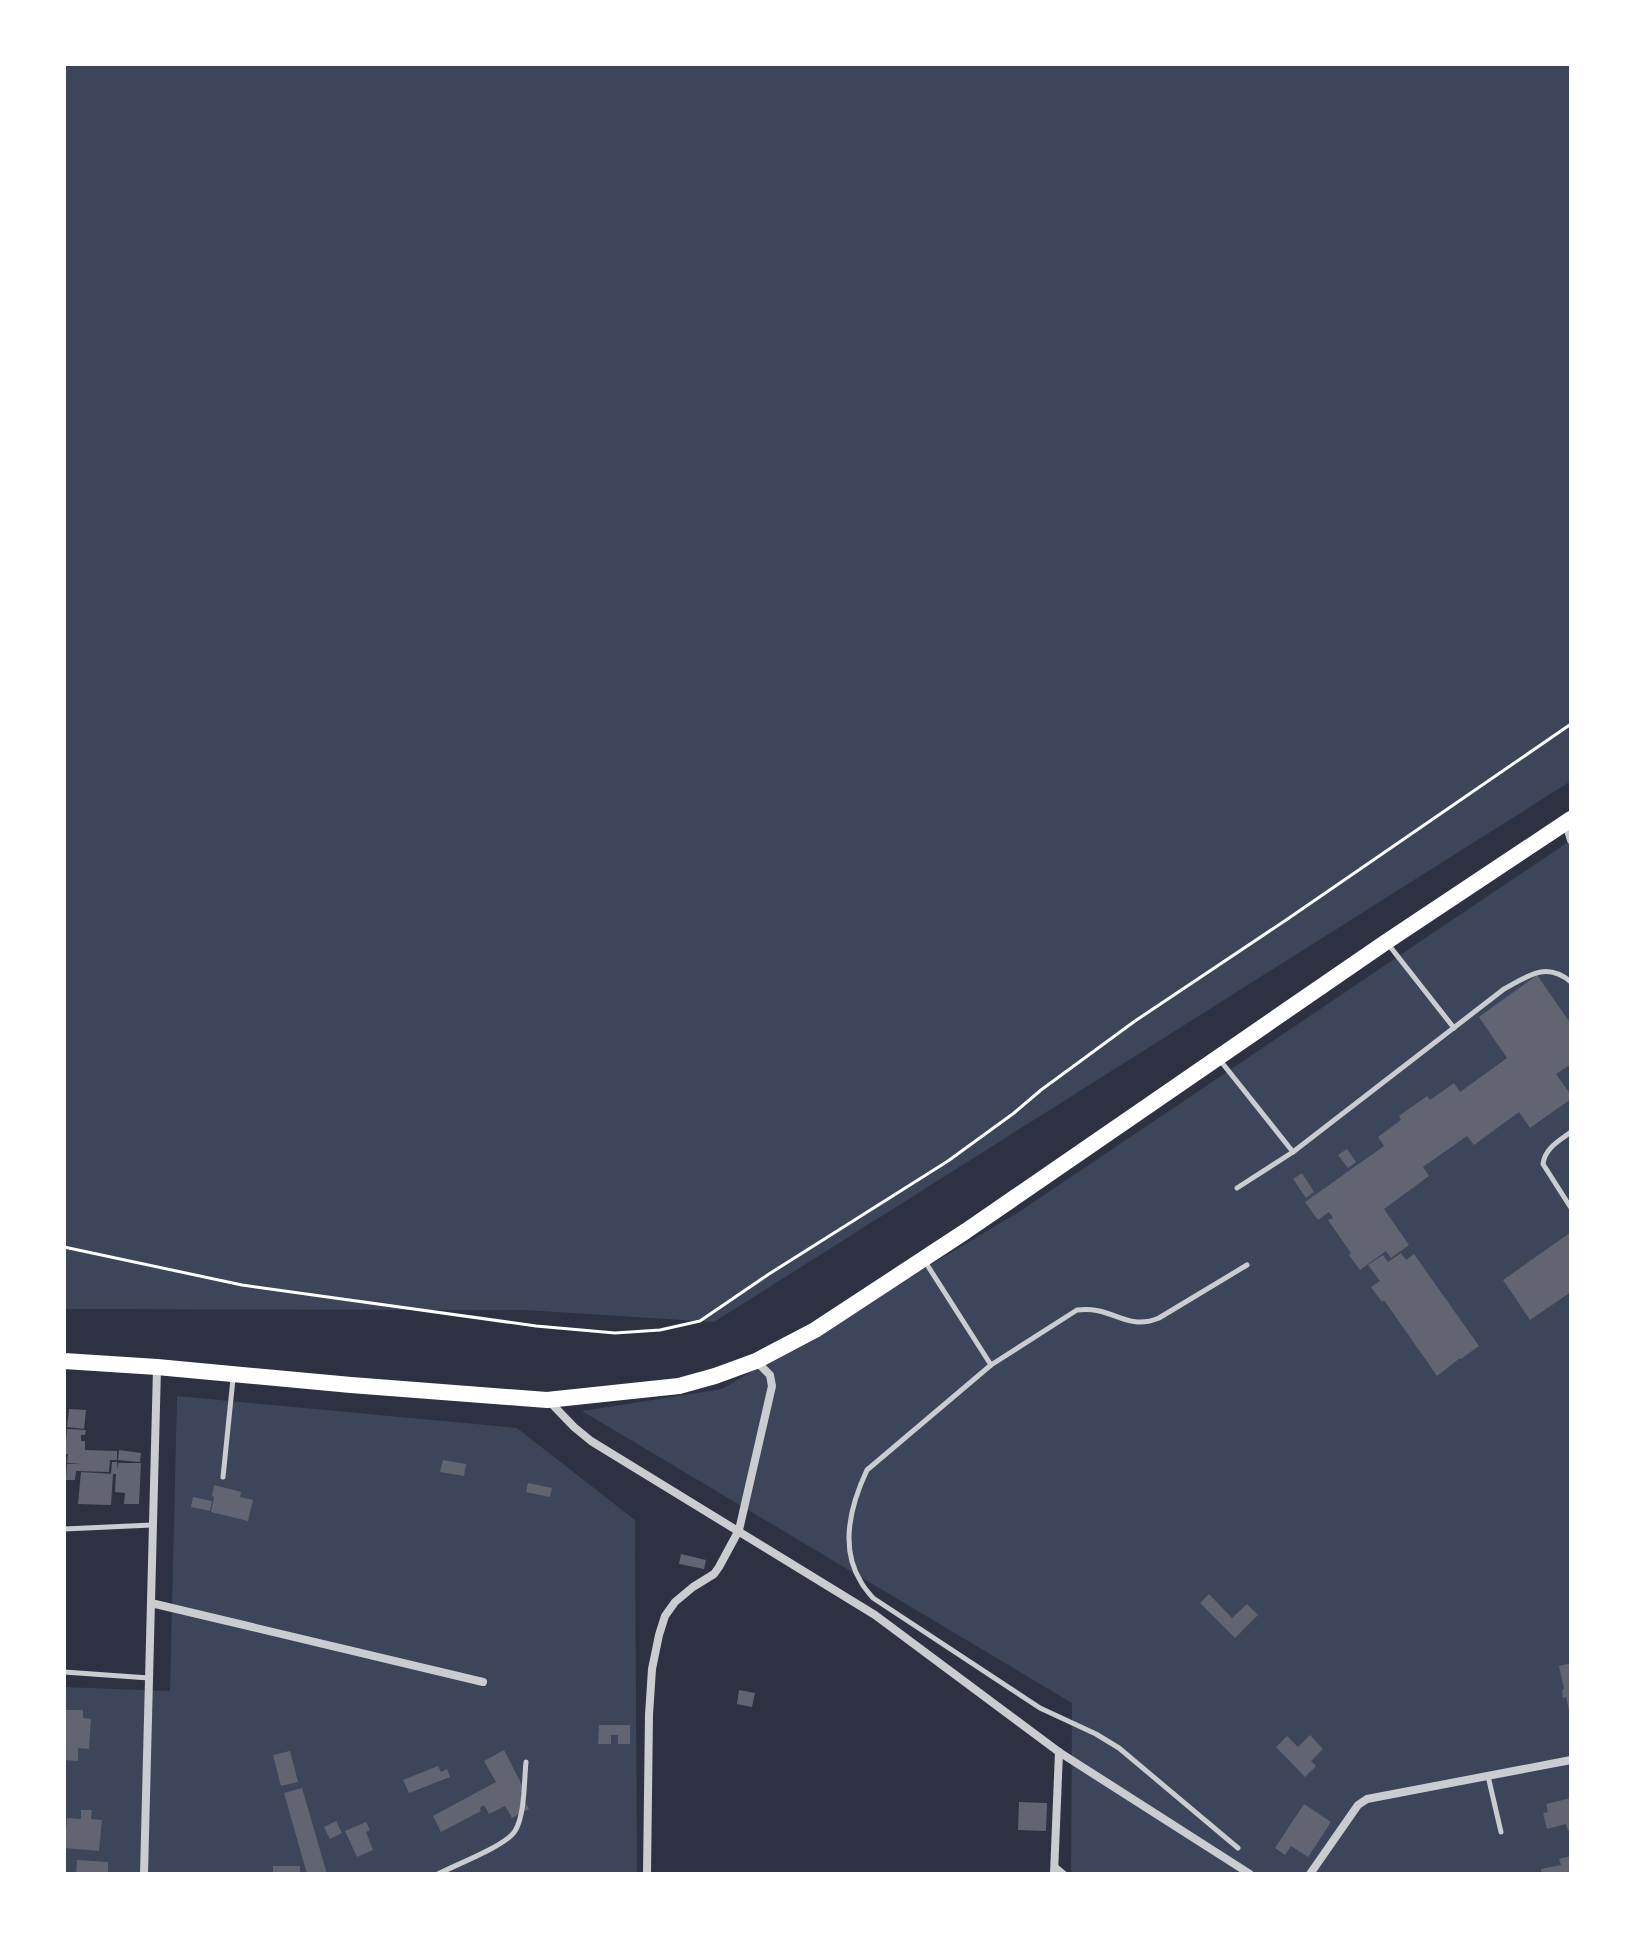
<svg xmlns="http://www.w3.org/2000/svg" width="1635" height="1938" font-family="'IBM Plex Sans',sans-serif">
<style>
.green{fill:#3c4559}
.building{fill:#626471}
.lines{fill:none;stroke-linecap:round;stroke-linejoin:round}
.path{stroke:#fff;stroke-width:3}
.service{stroke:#caccd0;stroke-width:5}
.minor{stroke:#caccd0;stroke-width:8}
.trunk{stroke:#fff;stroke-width:16}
</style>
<rect width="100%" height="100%" fill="#2d3142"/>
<!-- green -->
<g class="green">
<path d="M64,64H1571V781L714,1322L524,1310L64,1309Z"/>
<path d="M1571,840V1874H1071L1072,1703L582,1411L722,1389L1019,1212Z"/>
<path d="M177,1396L517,1428L635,1520L637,1874H64V1687L170,1691Z"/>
</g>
<!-- building -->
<g class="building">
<path d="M1537,975L1571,1024V1064L1556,1074L1571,1095V1099L1530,1128L1519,1112L1474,1145L1467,1136L1423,1167L1429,1176L1384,1209L1409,1245L1391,1258L1386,1251L1360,1270L1349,1255L1351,1253L1328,1220L1333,1218L1329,1212L1318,1220L1305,1202L1384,1146L1378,1137L1401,1120L1399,1116L1427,1096L1430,1100L1454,1083L1460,1092L1507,1058L1479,1017Z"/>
<path d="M1347,1149L1356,1162L1348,1168L1338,1155Z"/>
<path d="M1302,1173L1314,1192L1306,1198L1293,1179Z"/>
<path d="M1571,1232V1292L1530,1320L1503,1280Z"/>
<path d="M1401,1253L1406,1260L1414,1254L1479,1346L1461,1359L1460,1358L1437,1376L1384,1300L1382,1302L1371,1287L1380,1281L1368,1265L1383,1255L1388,1262Z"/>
<path d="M69,1409L86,1410L84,1429L67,1427Z"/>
<path d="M67,1429L86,1430L85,1435H81V1441H85V1450L117,1451V1460H110L109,1472L76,1471L75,1480H66L67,1464L81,1463H67L68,1454H65Z"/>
<path d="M119,1450L141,1453L140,1462L118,1460Z"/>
<path d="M443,1460L466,1464L464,1476L440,1472Z"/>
<path d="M112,1462H117V1469L118,1463H141L139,1504H124L125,1493L115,1492L116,1474H111Z"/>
<path d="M81,1472L113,1474L111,1505L78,1504Z"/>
<path d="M528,1483L552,1488L550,1497L526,1492Z"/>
<path d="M214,1485L241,1492L240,1497L253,1500L248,1521L211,1512L214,1497L212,1496Z"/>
<path d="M193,1497L212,1501L210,1511L191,1507Z"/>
<path d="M681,1554L706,1560L704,1569L679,1564Z"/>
<path d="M1209,1594L1232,1618L1247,1604L1258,1615L1235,1638L1200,1603Z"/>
<path d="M1571,1663V1715H1570L1566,1697L1563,1698L1562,1690L1564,1689L1559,1666Z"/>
<path d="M739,1690L755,1693L752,1707L737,1704Z"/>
<path d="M64,1710H83V1718L91,1719L89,1749L78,1748V1761L64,1760Z"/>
<path d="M599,1725H630V1744H618V1735H611V1744H598Z"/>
<path d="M1310,1735L1323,1749L1311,1761L1316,1766L1305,1777L1276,1747L1287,1736L1298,1747Z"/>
<path d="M504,1750L525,1791L520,1793L529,1809L512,1818L505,1806L489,1814L484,1805L480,1808L481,1811L441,1832L433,1816L496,1782L484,1761Z"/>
<path d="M290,1751L298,1782L281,1786L273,1755Z"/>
<path d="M438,1766L441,1772L447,1769L450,1777L409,1793L403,1780Z"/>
<path d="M302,1788L327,1874H307L284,1793Z"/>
<path d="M1571,1798V1830L1568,1831L1566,1824L1547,1829L1543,1813L1548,1812L1546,1804Z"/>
<path d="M1019,1802L1047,1803L1046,1831L1018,1830Z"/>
<path d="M1304,1804L1331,1822L1308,1857L1291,1846L1285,1855L1275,1848Z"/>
<path d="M81,1810H92L91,1819L102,1820L99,1851L65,1848L67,1818L81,1819Z"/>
<path d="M336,1821L342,1833L330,1839L324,1827Z"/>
<path d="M366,1822L370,1830L366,1832L373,1850L357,1857L345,1831Z"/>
<path d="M1571,1856V1874H1542L1541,1869L1561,1865L1559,1859Z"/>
<path d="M77,1860L108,1862V1874H76Z"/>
<rect x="273" y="1866" width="27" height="8"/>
</g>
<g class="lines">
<!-- path -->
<path class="path" d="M64,1247L242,1285L536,1326L615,1333L660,1330L700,1321L769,1274L948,1161L1014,1113L1041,1090L1135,1021L1289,918L1571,724"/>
<!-- service -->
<g class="service">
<path d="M1388,944L1454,1028"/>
<path d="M1219,1059L1293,1152"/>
<path d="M1571,1132C1559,1141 1545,1148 1543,1164L1571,1208"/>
<path d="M1237,1188L1293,1152L1504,989C1528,976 1546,961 1571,982"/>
<path d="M924,1260L991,1365L1077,1310C1112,1305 1126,1332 1159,1318L1247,1265"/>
<path d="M991,1365L867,1470C851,1504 839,1547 861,1582C864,1588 869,1593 873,1598L1040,1708L1096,1734L1119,1748L1238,1848"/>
<path d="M223,1477L233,1379"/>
<path d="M64,1529L152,1525"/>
<path d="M64,1672L149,1678"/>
<path d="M1488,1776L1501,1832"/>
<path d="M1054,1865L1065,1874"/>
<path d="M438,1874C455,1865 506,1846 515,1831C525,1815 524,1781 526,1762"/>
</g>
<!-- minor -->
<g class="minor">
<path d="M1566,823L1571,840"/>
<path d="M548,1400L574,1427L591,1441L875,1615L1059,1752L1250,1874"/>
<path d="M151,1603L483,1682"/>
<path d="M144,1874L157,1368"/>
<path d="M647,1874L649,1715L652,1669L659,1635L665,1616L675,1602L693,1587L714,1574L719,1567L739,1530L772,1386L770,1375L756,1361"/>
<path d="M1054,1874L1059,1752"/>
<path d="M1310,1874L1358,1805L1367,1799L1571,1760"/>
</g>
<!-- trunk -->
<path class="trunk" d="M64,1361L157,1367L351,1385L547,1400L679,1386L715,1376L756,1361L815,1330L966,1231L1386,942L1571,819"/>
</g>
<!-- border -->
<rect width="1635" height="1938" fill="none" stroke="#ffffff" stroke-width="132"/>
</svg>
